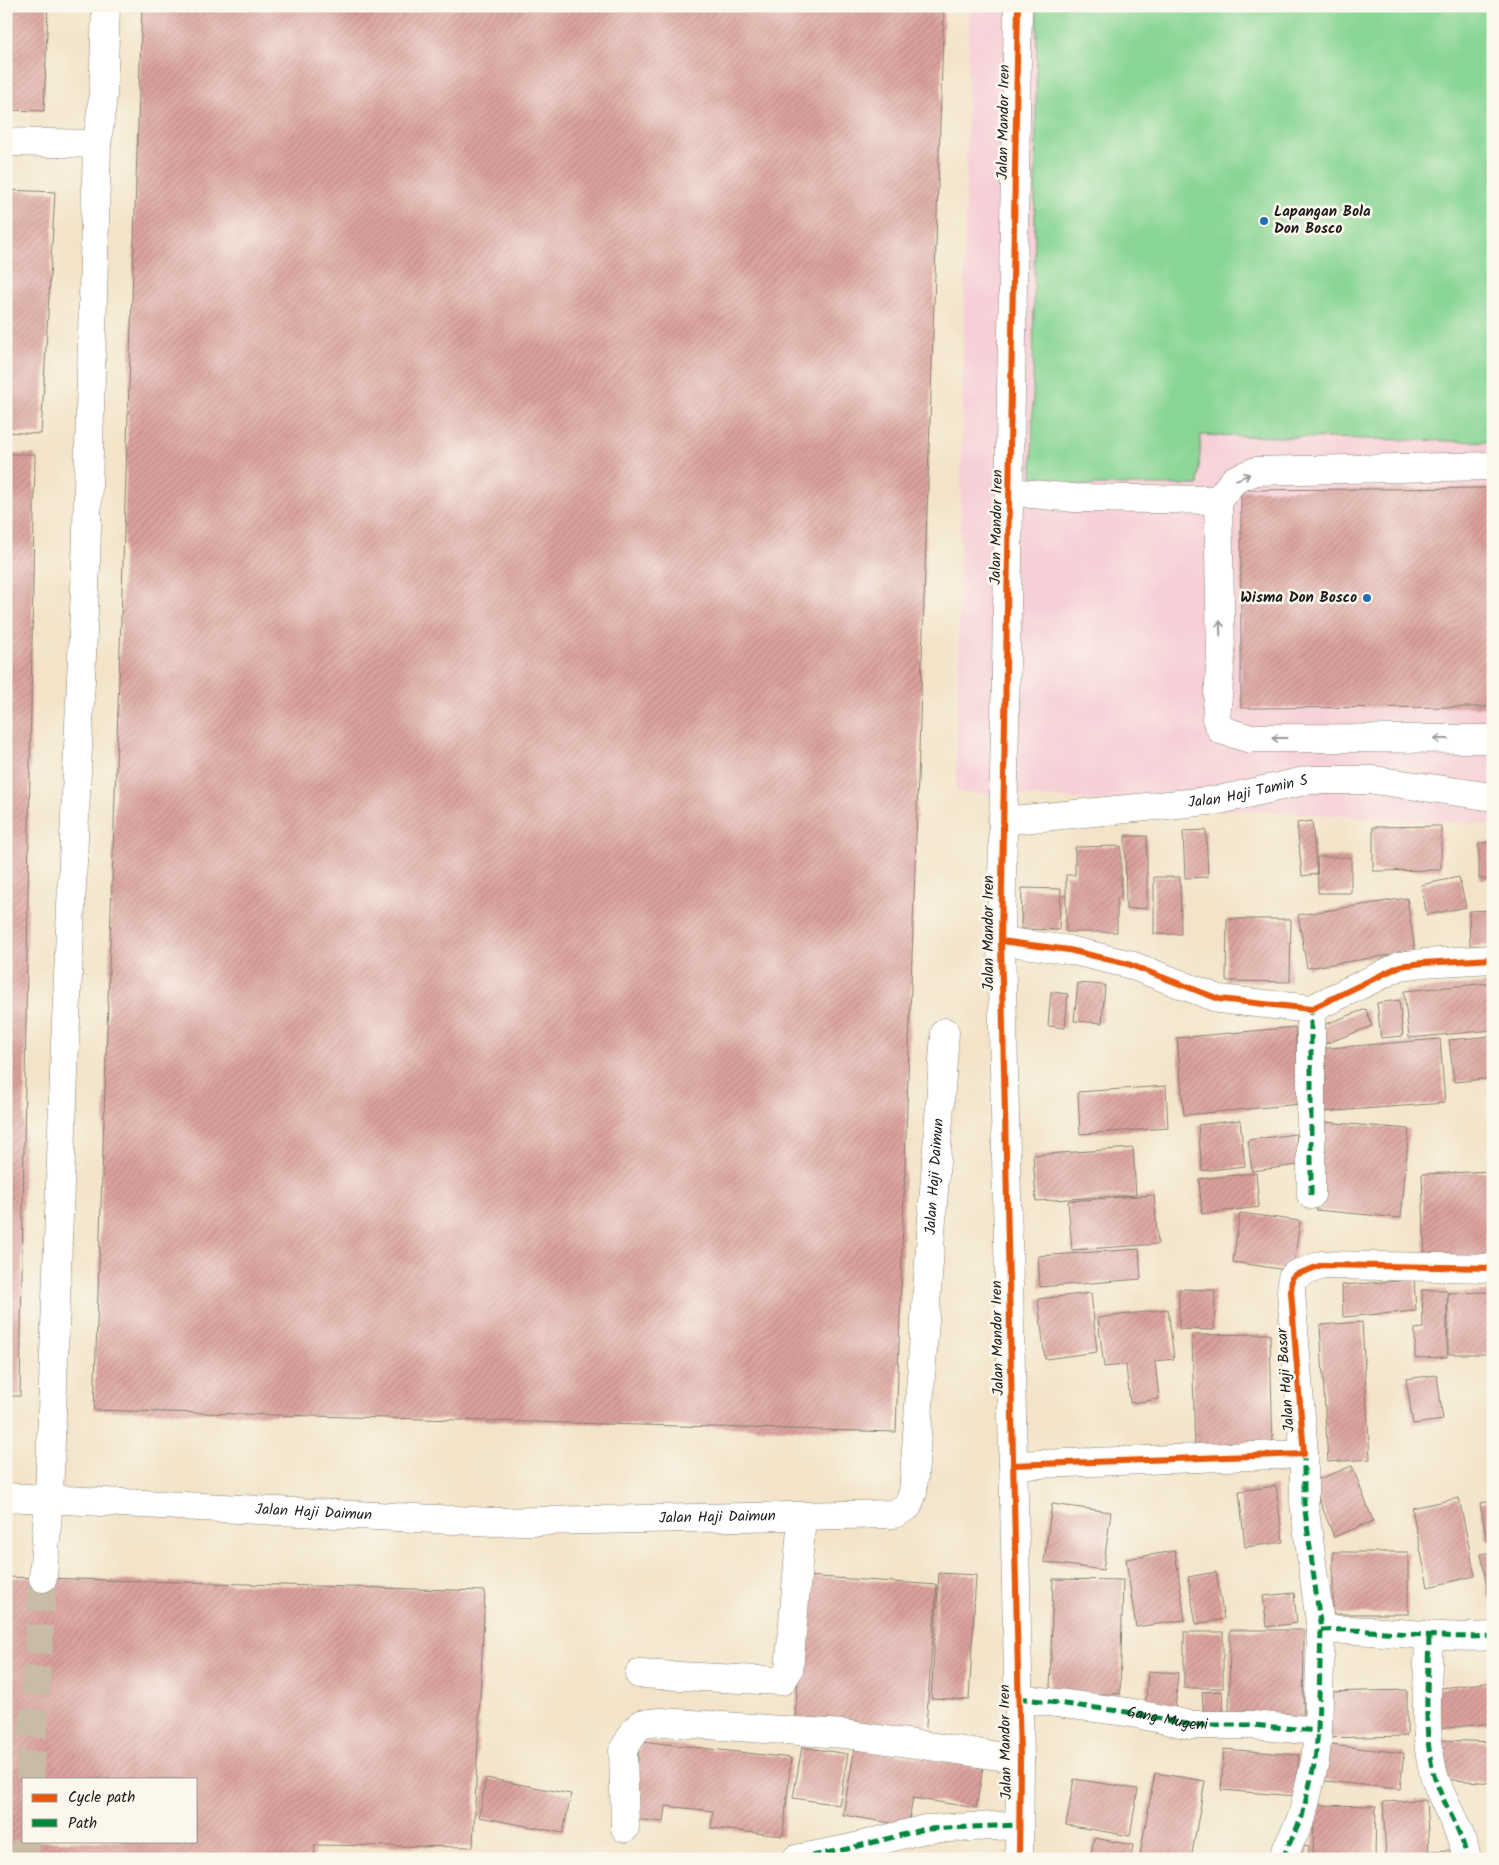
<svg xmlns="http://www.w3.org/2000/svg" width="1499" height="1865" font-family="Kalam,sans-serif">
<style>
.built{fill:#f6cfd7}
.pitch{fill:#88d594;stroke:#527858}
.building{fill:url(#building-hatch);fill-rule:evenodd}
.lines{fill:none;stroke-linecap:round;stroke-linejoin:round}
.minor-tunnel{stroke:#c8bca6;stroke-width:28;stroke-dasharray:28 14;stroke-linecap:butt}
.minor-casing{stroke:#888072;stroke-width:29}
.minor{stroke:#fff;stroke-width:28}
.quiet{stroke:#00873e;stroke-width:5;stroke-dasharray:10 5;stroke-linecap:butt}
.cycleway-casing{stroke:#fbf7ec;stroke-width:9}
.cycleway{stroke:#e8590c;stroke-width:6}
.oneway{stroke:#999}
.poi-dot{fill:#1f6fb2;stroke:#fbf7ec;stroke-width:2}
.labels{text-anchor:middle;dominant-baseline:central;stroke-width:5;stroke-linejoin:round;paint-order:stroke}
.street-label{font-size:15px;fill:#1c1c1c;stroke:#fbf7ec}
.poi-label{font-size:15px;font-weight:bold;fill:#1c1c1c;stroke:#fbf7ec;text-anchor:start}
</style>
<defs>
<pattern id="building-hatch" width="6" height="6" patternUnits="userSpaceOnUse" patternTransform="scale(1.25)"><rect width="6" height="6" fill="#dba19d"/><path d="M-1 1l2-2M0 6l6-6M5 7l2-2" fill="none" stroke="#bb8a87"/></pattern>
</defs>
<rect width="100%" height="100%" fill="#fbf7ec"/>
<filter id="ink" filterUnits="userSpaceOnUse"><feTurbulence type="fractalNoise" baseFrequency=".02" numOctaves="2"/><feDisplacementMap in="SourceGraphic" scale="10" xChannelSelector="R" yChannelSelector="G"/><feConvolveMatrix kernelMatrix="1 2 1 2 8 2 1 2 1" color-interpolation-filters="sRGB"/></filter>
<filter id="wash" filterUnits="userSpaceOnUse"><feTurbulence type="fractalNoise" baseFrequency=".0096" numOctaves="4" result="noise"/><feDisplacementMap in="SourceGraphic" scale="20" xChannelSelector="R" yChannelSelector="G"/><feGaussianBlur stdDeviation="1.12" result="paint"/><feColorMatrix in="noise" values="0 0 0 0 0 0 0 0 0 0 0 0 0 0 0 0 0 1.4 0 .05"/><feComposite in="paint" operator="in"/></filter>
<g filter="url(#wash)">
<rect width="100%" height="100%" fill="#f3e4c9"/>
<!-- built -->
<path class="built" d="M969,6H1493V825L956,792Z"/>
<!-- pitch -->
<path class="pitch" d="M1037,6H1493V442L1201,435L1198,485H1032Z"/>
<g id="blocks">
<!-- building -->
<g class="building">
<path d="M6,6H48L44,111L6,110Z"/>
<path d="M142,6H944L896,1432L94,1410Z"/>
<path d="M6,190L55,192L41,434L6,432Z"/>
<path d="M6,454H35L20,1396H6Z"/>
<path d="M1493,488V707L1241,708V490Z"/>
<path d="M1312,821L1317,874L1302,876L1297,823Z"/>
<path d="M1441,826V870L1373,871V827Z"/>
<path d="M1206,830L1208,877L1185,878L1183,831Z"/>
<path d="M1125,836H1147V908L1126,909Z"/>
<path d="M1493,842V879H1479V843Z"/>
<path d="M1121,846V898H1117V932H1066V875H1075V847Z"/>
<path d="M1317,857H1351V893H1318Z"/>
<path d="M1154,877H1180L1181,934H1154Z"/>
<path d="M1459,877L1466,907L1427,915L1421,885Z"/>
<path d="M1022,888L1061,889L1059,930L1021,929Z"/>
<path d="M1407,898L1415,951L1307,968L1298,915Z"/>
<path d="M1493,910V945L1470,946L1469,911Z"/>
<path d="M1227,919H1291L1290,982L1226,981Z"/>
<path d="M1078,983L1105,985L1102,1023L1074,1021Z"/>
<path d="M1491,983L1493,1030L1409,1038L1404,991Z"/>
<path d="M1051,992L1068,994L1065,1028L1048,1026Z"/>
<path d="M1399,1000L1403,1036L1381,1038L1377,1003Z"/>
<path d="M1366,1009L1372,1026L1325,1044L1318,1027Z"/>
<path d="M1295,1027L1301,1104L1184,1115L1177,1038Z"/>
<path d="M1493,1036V1078L1454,1082L1449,1040Z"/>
<path d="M1440,1039L1445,1103L1321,1112L1317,1049Z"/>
<path d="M1166,1086L1168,1128L1080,1134L1078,1092Z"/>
<path d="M1240,1120L1245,1166L1202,1171L1198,1125Z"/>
<path d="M1324,1122L1409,1129L1401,1218L1316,1210Z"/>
<path d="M1296,1134L1299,1165L1252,1171L1248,1140Z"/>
<path d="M1133,1148L1136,1195L1036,1201L1033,1155Z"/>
<path d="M1493,1171V1258L1425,1261L1422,1174Z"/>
<path d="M1256,1173L1259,1207L1202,1214L1199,1179Z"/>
<path d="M1154,1195L1158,1244L1072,1250L1068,1201Z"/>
<path d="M1240,1213L1300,1221L1293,1271L1233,1262Z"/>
<path d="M1139,1249L1141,1279L1040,1287L1038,1256Z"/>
<path d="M1414,1280L1416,1311L1343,1317L1342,1285Z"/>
<path d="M1179,1289L1215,1290L1214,1330L1179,1329Z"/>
<path d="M1422,1290H1447V1357L1415,1358V1329L1423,1328Z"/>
<path d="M1493,1292V1354H1448V1293Z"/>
<path d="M1091,1293L1097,1352L1045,1359L1038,1299Z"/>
<path d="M1168,1309L1174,1359L1155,1361L1159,1399L1130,1403L1126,1365L1104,1367L1098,1318Z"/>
<path d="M1362,1322L1370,1459L1328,1462L1320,1325Z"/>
<path d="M1270,1334L1273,1451L1195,1453L1192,1335Z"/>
<path d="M1437,1375L1443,1420L1413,1424L1406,1379Z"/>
<path d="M1352,1466L1373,1521L1334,1537L1312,1482Z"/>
<path d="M1276,1486L1283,1542L1245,1547L1239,1491Z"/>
<path d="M1459,1498L1475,1576L1428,1587L1412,1508Z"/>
<path d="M1493,1501V1540L1487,1541L1480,1503Z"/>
<path d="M1052,1504L1111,1512L1103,1570L1044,1562Z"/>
<path d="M1175,1551L1185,1620L1136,1627L1126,1559Z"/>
<rect x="1333" y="1552" width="75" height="62"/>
<path d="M1493,1552V1597L1489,1598L1481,1554Z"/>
<path d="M1216,1572L1224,1619L1196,1624L1188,1577Z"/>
<path d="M939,1573L976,1575L969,1700L931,1698Z"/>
<path d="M806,1576L937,1585L925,1738L794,1728Z"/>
<path d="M6,1577L485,1591L473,1847L315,1845L314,1859H6ZM24,1779H196V1841H24Z"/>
<path d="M1053,1579L1123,1580L1120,1694L1050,1693Z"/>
<path d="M1294,1593L1297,1623L1267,1627L1263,1596Z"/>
<path d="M1230,1630H1304L1303,1723L1229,1722Z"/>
<rect x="1184" y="1632" width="39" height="56"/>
<path d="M1148,1671L1178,1673L1175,1713L1145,1711Z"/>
<path d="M1493,1682V1723L1437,1729L1432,1689Z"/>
<path d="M1407,1690V1736L1321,1738V1692Z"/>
<path d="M1222,1691L1224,1716L1204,1718L1202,1692Z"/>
<path d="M1442,1740L1493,1742V1783L1440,1779Z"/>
<path d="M640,1741L791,1758L783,1836L711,1828L713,1811L666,1806L664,1822L631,1819Z"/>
<path d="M1320,1744L1404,1753L1400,1789L1316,1780Z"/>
<path d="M802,1747L848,1754L839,1805L793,1798Z"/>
<path d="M855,1747L983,1768L976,1808L913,1798L908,1826L843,1815Z"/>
<path d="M1224,1749L1299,1755L1295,1796L1221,1790Z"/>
<path d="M1155,1773L1205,1781L1191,1859H1165L1140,1854Z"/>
<path d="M486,1778L571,1794L563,1833L479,1817Z"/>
<path d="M1074,1779L1138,1789L1130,1836L1066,1825Z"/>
<path d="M1426,1800L1429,1851L1452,1850L1453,1859H1386L1383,1802Z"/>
<path d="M1314,1805L1376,1806L1375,1859H1313Z"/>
<path d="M1094,1838L1133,1845L1131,1859H1090Z"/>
<path d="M1293,1844L1309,1847L1307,1859H1291Z"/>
</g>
</g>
</g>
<g filter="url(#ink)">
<use href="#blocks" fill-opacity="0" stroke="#888072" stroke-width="1"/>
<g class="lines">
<!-- minor-tunnel -->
<g class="minor-tunnel">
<path d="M30,1779L43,1578"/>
<path d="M25,1859L26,1841"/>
</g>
<defs>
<g id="minor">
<path d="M1018,6L1001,941L1020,1759L1019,1859"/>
<path d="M6,142L97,144"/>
<path d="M1493,466L1256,471L1234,480L1218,500L1221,657L1216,719L1221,730L1248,738L1493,739"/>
<path d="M1010,492L1074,498L1218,500"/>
<path id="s1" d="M1002,821L1219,800L1309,780H1374L1493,797"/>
<path d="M1001,941L1069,950L1128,964L1219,999L1311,1009L1400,966L1423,963L1493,959"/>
<path d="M1311,1195V1009"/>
<path d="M1013,1465L1304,1454L1291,1292L1292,1278L1295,1275L1322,1265L1493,1268"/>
<path id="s2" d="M6,1497L494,1522L894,1514L908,1506L913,1492L945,1032"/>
<path d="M43,1578L49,1498L65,1044L86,565L97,144L103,96L106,6"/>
<path d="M1321,1630C1379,1628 1435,1640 1493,1636"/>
<path d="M1429,1637C1428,1680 1422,1741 1436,1781C1445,1808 1462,1830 1467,1859"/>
<path d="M639,1674L782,1681L789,1670L802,1517"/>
<path d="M1018,1698L1127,1712L1191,1725H1252L1318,1731"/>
<path d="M625,1828L623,1750L634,1732L641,1724L661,1722L844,1734L1020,1759"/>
<path d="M796,1859L847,1849L925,1829L1019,1825"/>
<path d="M1282,1859L1302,1817L1315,1761L1318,1731L1321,1630L1304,1503V1454"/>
</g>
</defs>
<!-- minor casing -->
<use href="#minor" class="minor-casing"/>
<!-- minor -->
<use href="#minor" class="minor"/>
<!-- quiet -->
<g class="quiet">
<path d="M1311,1195V1009"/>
<path d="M1321,1630C1379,1628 1435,1640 1493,1636"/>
<path d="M1429,1637C1428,1680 1422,1741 1436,1781C1445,1808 1462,1830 1467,1859"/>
<path id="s3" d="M1018,1698L1127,1712L1191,1725H1252L1318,1731"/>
<path d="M796,1859L847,1849L925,1829L1019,1825"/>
<path d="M1282,1859L1302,1817L1315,1761L1318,1731L1321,1630L1304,1503V1454"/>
</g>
<defs>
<g id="cycleway">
<path d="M1018,6L1001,941L1020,1759L1019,1859"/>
<path d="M1001,941L1069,950L1128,964L1219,999L1311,1009L1400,966L1423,963L1493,959"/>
<path d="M1013,1465L1304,1454L1291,1292L1292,1278L1295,1275L1322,1265L1493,1268"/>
</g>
</defs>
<!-- cycleway casing -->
<use href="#cycleway" class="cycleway-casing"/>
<!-- cycleway -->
<use href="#cycleway" class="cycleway"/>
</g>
<!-- one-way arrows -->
<defs><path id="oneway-shaft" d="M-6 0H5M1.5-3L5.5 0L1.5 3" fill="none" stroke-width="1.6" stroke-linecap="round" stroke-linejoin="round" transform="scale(1.25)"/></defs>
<g class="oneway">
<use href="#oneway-shaft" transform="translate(1243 477) rotate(-23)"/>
<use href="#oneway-shaft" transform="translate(1220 628) rotate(-92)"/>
<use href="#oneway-shaft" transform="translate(1279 738) rotate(-180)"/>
<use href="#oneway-shaft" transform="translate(1441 739) rotate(-180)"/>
</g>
</g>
<!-- markers -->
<g class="poi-dot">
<circle cx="1264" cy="221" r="5"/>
<circle cx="1367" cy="598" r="5"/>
</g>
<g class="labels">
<!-- street labels -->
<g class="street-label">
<text transform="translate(1004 122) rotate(-89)">Jalan Mandor Iren</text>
<text transform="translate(997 527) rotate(-89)">Jalan Mandor Iren</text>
<text stroke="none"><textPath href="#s1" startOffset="248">Jalan Haji Tamin S</textPath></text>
<text transform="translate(989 933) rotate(-90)">Jalan Mandor Iren</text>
<text stroke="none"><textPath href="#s2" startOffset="1236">Jalan Haji Daimun</textPath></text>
<text transform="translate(998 1338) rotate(-91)">Jalan Mandor Iren</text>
<text transform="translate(1286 1380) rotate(-94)">Jalan Haji Basar</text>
<text stroke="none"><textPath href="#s2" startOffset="308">Jalan Haji Daimun</textPath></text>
<text stroke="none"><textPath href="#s2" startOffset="712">Jalan Haji Daimun</textPath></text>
<text stroke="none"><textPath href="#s3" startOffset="151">Gang Mugeni</textPath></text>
<text transform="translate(1006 1742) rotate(-91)">Jalan Mandor Iren</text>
</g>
<!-- poi labels -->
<g class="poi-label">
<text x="1274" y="212">Lapangan Bola<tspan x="1274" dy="17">Don Bosco</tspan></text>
<text x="1357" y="598" text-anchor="end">Wisma Don Bosco</text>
</g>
</g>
<!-- margin -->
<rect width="1499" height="1865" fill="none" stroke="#fbf7ec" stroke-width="25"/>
<!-- legend -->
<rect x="22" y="1778" width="175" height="65" fill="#fbf7ec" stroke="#a29f99"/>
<rect x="32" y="1794" width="25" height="8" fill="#e8590c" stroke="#a29f99"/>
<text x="68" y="1802" font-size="15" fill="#1c1c1c">Cycle path</text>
<rect x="32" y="1819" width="25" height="8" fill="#00873e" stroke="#a29f99"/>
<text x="68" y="1828" font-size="15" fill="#1c1c1c">Path</text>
</svg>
